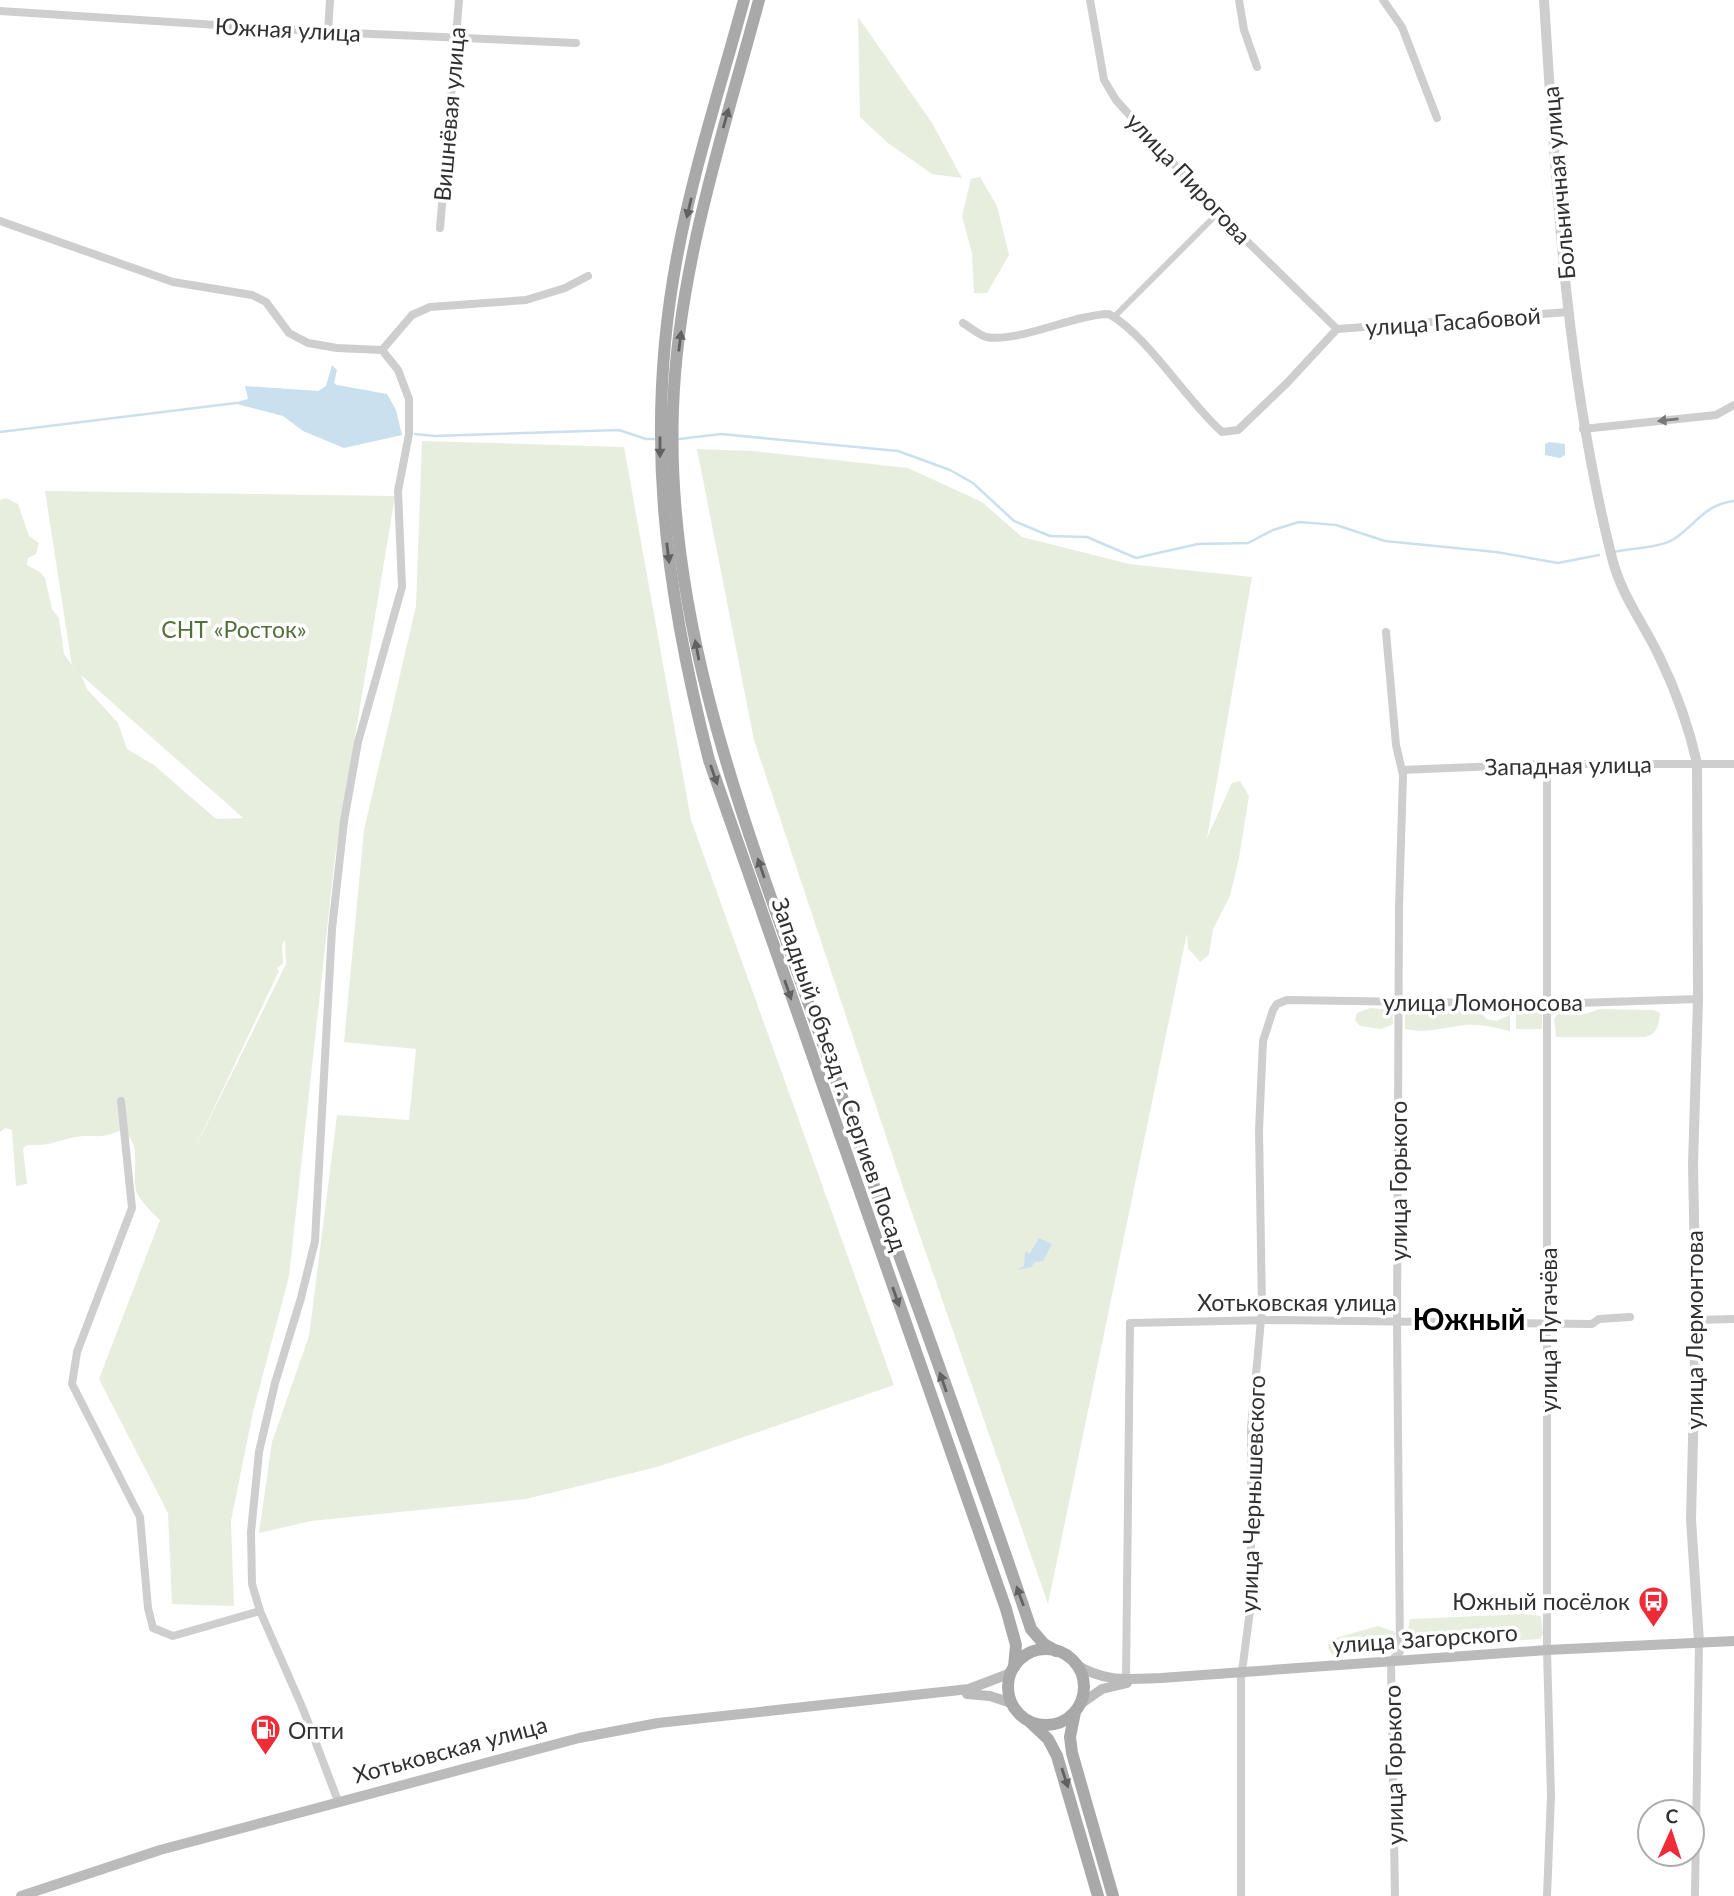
<svg xmlns="http://www.w3.org/2000/svg" width="1734" height="1896" font-family="Lato,sans-serif">
<style>
.green{fill:#e7eede;fill-rule:evenodd}
.water{fill:#cae0ef}
.lines{fill:none;stroke-linecap:round;stroke-linejoin:round}
.stream{stroke:#cae0ef;stroke-width:2.5}
.pedestrian{stroke:#cecece;stroke-width:6}
.minor{stroke:#cecece;stroke-width:8}
.tertiary{stroke:#cecece;stroke-width:10}
.secondary{stroke:#bbb;stroke-width:10}
.primary{stroke:#a9a9a9;stroke-width:12}
.oneway{fill:#616161}
.oneway2{fill:#787878}
.labels{text-anchor:middle;dominant-baseline:central;stroke-width:7;stroke-linejoin:round;paint-order:stroke}
.street-label{font-size:23px;fill:#313131;stroke:#fff}
.park-label{font-size:23px;fill:#53703b;stroke:#fff}
.poi-label{font-size:23px;fill:#313131;stroke:#fff;text-anchor:end}
.district-label{font-size:30px;font-weight:bold;fill:#000;stroke:#fff}
</style>
<rect width="100%" height="100%" fill="#fff"/>
<!-- green -->
<g class="green">
<path d="M858,17L932,123L962,178L932,174L888,143L860,117Z"/>
<path d="M980,177L997,206L1009,255L987,293H974L972,253L962,216L971,179Z"/>
<path d="M422,441L624,447L691,820L894,1385L657,1467L526,1499L311,1521L259,1533L272,1442L309,1336L337,1115L409,1120L416,1049L344,1042L364,830L416,606Z"/>
<path d="M697,449L753,451L908,468L982,502L1022,537L1129,564L1252,577L1207,838L1232,783L1240,781L1249,796L1239,858L1230,896L1213,929L1209,955L1200,962L1188,948L1187,933L1048,1604L904,1190L754,740Z"/>
<path d="M45,491L395,496L335,857L289,1276L253,1412L231,1521L234,1606L172,1604L168,1513L99,1379L160,1220C153,1213 143,1204 138,1195C128,1178 147,1139 119,1131C98,1140 93,1134 76,1137C58,1140 47,1147 27,1145L23,1148L27,1184L16,1186L12,1130L5,1128L0,1132V500L6,498L18,504L29,536L39,543L36,554L28,558L27,565L40,572L45,578L52,609L59,618L64,654L76,671L72,666ZM81,675L242,817L243,818L216,819L154,765L127,749L118,723L87,689ZM285,940L286,964L192,1154L279,971L277,968L283,964L282,945Z"/>
<path d="M1370,1008L1392,1010L1393,1024L1382,1029L1360,1026L1355,1020L1357,1013Z"/>
<path d="M1527,1008L1542,1010V1029H1516V1011Z"/>
<path d="M1600,1009L1654,1010L1660,1013C1659,1025 1657,1034 1645,1037H1556L1554,1019L1558,1014L1581,1015Z"/>
<path d="M1409,1010L1481,1011L1486,1019L1496,1021L1510,1015V1031C1496,1028 1481,1024 1466,1025C1445,1027 1426,1034 1405,1029V1013Z"/>
<path d="M1523,1614L1541,1616L1543,1634L1540,1639L1410,1648L1407,1634L1410,1619Z"/>
<path d="M1378,1626L1395,1632V1650L1334,1657L1328,1648L1329,1640Z"/>
</g>
<!-- water -->
<g class="water">
<path d="M332,365L337,370L334,383L337,385L387,394L396,410L402,435L344,448L303,431L283,416L233,403L248,399L245,386L318,391L326,386Z"/>
<path d="M1549,442L1565,444V455L1560,458L1545,455V444Z"/>
<path d="M1039,1238L1052,1244L1043,1261L1034,1262L1032,1267L1017,1270L1024,1266L1025,1252L1030,1253Z"/>
</g>
<g class="lines">
<!-- stream -->
<g class="stream">
<path d="M0,432L236,403"/>
<path d="M415,434L435,436L619,430L646,439H659"/>
<path d="M679,439L721,434L898,451L950,470L973,483L1014,521L1050,536L1087,537L1136,558L1198,544L1248,543L1273,530L1299,522L1336,525L1385,541L1496,552L1558,563L1599,555"/>
<path d="M1614,552C1631,548 1660,548 1674,539C1696,525 1703,505 1734,501"/>
</g>
<!-- pedestrian -->
<path class="pedestrian" d="M1114,317L1218,213"/>
<!-- minor -->
<g class="minor">
<path d="M1090,0L1104,80L1116,100L1218,213L1337,329"/>
<path d="M1239,0L1244,30L1257,67"/>
<path d="M1383,0L1402,27L1437,118"/>
<path d="M0,11L328,32L576,43"/>
<path d="M328,32L330,0"/>
<path d="M0,221L173,282L252,295L266,302L289,333L308,343L337,348L382,350L398,370L409,399V434L398,491L402,587L358,742L344,821L332,929L315,1241L301,1298L275,1383L259,1452L251,1532L252,1584L260,1611L303,1709L338,1801"/>
<path d="M440,228L459,0"/>
<path d="M963,323C970,327 979,335 986,337C1018,343 1072,315 1109,314C1149,337 1185,399 1222,432L1238,430L1287,383L1337,329"/>
<path d="M1337,329L1569,312"/>
<path d="M382,350L412,315L430,307L526,300L565,288L588,276"/>
<path d="M1583,429L1716,415L1734,405"/>
<path d="M1386,632L1396,745L1403,775L1399,907L1397,1323L1400,1652L1391,1661L1395,1896"/>
<path d="M1547,764V1650L1551,1796L1547,1896"/>
<path d="M1402,770L1547,764H1734"/>
<path d="M121,1101L132,1208L77,1352L72,1384L140,1517L148,1608L153,1628L173,1636L260,1611"/>
<path d="M1696,1320L1734,1319"/>
<path d="M1126,1679L1130,1323L1277,1320L1592,1324L1599,1319L1630,1317"/>
<path d="M1241,1896V1679L1251,1603V1428L1262,1309L1259,1130L1263,1041L1273,1010L1277,1004L1287,1000L1548,1004L1698,999"/>
<path d="M1695,1896L1699,1642"/>
</g>
<!-- tertiary -->
<path class="tertiary" d="M1544,0C1556,187 1566,376 1612,558C1621,595 1644,624 1660,658C1676,691 1689,728 1697,763L1698,999L1693,1165L1696,1320L1691,1519L1699,1642"/>
<!-- secondary -->
<g class="secondary">
<path d="M1075,1664C1106,1683 1127,1679 1161,1678L1547,1650L1734,1641"/>
<path d="M967,1694L990,1696L1011,1703"/>
<path d="M1079,1705L1102,1689L1127,1683"/>
<path d="M21,1896L160,1850L579,1738L658,1723L969,1689L1011,1673"/>
</g>
<!-- primary -->
<g class="primary">
<path d="M744,0C721,85 693,170 677,257C644,433 665,589 709,760L1006,1609L1016,1645L1014,1667"/>
<path d="M759,0C723,134 678,268 673,408C665,624 746,827 817,1027C888,1227 963,1427 1031,1629L1044,1644L1056,1651"/>
<circle cx="1046" cy="1687" r="38"/>
<path d="M1075,1712L1070,1737L1072,1753L1113,1896"/>
<path d="M1031,1723L1048,1739L1057,1756L1098,1896"/>
</g>
</g>
<!-- one-way arrows -->
<defs><path id="oneway-solid" d="M-6-.8H1V-3.2L6.5 0L1 3.2V.8H-6Z" transform="scale(1.75)"/></defs>
<g class="oneway">
<use href="#oneway-solid" transform="translate(726 118) rotate(-74)"/>
<use href="#oneway-solid" transform="translate(689 208) rotate(103)"/>
<use href="#oneway-solid" transform="translate(680 341) rotate(-83)"/>
<use href="#oneway-solid" transform="translate(660 447) rotate(90)"/>
<use href="#oneway-solid" transform="translate(668 553) rotate(83)"/>
<use href="#oneway-solid" transform="translate(697 650) rotate(-101)"/>
<use href="#oneway-solid" transform="translate(714 775) rotate(71)"/>
<use href="#oneway-solid" transform="translate(761 868) rotate(-109)"/>
<use href="#oneway-solid" transform="translate(788 990) rotate(71)"/>
<use href="#oneway-solid" transform="translate(896 1297) rotate(71)"/>
<use href="#oneway-solid" transform="translate(943 1382) rotate(-109)"/>
<use href="#oneway-solid" transform="translate(1020 1596) rotate(-110)"/>
<use href="#oneway-solid" transform="translate(1065 1778) rotate(72)"/>
</g>
<use class="oneway2" href="#oneway-solid" transform="translate(1668 420) rotate(174)"/>
<!-- icons -->
<defs>
<symbol id="bus-pin" viewBox="-11 -11 22 30"><path d="M0 17L-7.5 6A9.5 9.5 0 1 1 7.5 6Z" fill="#ef2b38" stroke="#fff"/><path d="M-5-6H5V4H4V6H2V4H-2V6H-4V4H-5ZM-3.5-4V0h7V-4ZM-3.5 1.2v1.5H-2V1.2ZM2 1.2v1.5H3.5V1.2Z" fill="#fff"/></symbol>
<symbol id="fuel-pin" viewBox="-11 -11 22 30"><path d="M0 17L-7.5 6A9.5 9.5 0 1 1 7.5 6Z" fill="#ef2b38" stroke="#fff"/><path d="M-5.5-6h7V0h2V4h1.3V-2.5L3-4.5l.8-.8L6-3V5H2.5V1h-1V6h-7ZM-4.2-4.7v3.2H.2V-4.7Z" fill="#fff"/></symbol>
</defs>
<g fill-rule="evenodd">
<use href="#bus-pin" x="1636" y="1584" width="35" height="47"/>
<use href="#fuel-pin" x="248" y="1712" width="35" height="47"/>
</g>
<g class="labels">
<!-- street labels -->
<g class="street-label">
<text transform="translate(288 29) rotate(3)">Южная улица</text>
<text transform="translate(449 114) rotate(-85)">Вишнёвая улица</text>
<text transform="translate(1189 178) rotate(47)">улица Пирогова</text>
<text transform="translate(1558 183) rotate(-95)">Больничная улица</text>
<text transform="translate(1453 321) rotate(-4)">улица Гасабовой</text>
<text transform="translate(1568 765) rotate(-1)">Западная улица</text>
<text x="1483" y="1002">улица Ломоносова</text>
<text transform="translate(840 1074) rotate(71)">Западный объезд г. Сергиев Посад</text>
<text transform="translate(1398 1181) rotate(-90)">улица Горького</text>
<text x="1297" y="1302">Хотьковская улица</text>
<text transform="translate(1548 1330) rotate(-90)">улица Пугачёва</text>
<text transform="translate(1694 1330) rotate(-90)">улица Лермонтова</text>
<text transform="translate(1252 1494) rotate(-88)">улица Чернышевского</text>
<text transform="translate(1425 1638) rotate(-4)">улица Загорского</text>
<text transform="translate(450 1749) rotate(-15)">Хотьковская улица</text>
<text transform="translate(1393 1765) rotate(-91)">улица Горького</text>
</g>
<!-- park labels -->
<g class="park-label">
<text x="234" y="629">СНТ «Росток»</text>
</g>
<!-- poi labels -->
<g class="poi-label">
<text x="1630" y="1601">Южный посёлок</text>
<text x="288" y="1730" text-anchor="start">Опти</text>
</g>
<!-- district labels -->
<g class="district-label">
<text x="1469" y="1318">Южный</text>
</g>
</g>
<!-- north arrow -->
<g transform="translate(1671 1833) rotate(3)"><circle r="33" fill="#ffffff" stroke="#adadad" stroke-width="2"/>
<path d="M0-5L12 26L0 18L-12 26Z" fill="#ef2b38"/>
<text y="-10" font-size="19" font-weight="bold" text-anchor="middle" fill="#313131">С</text>
</g>
</svg>
